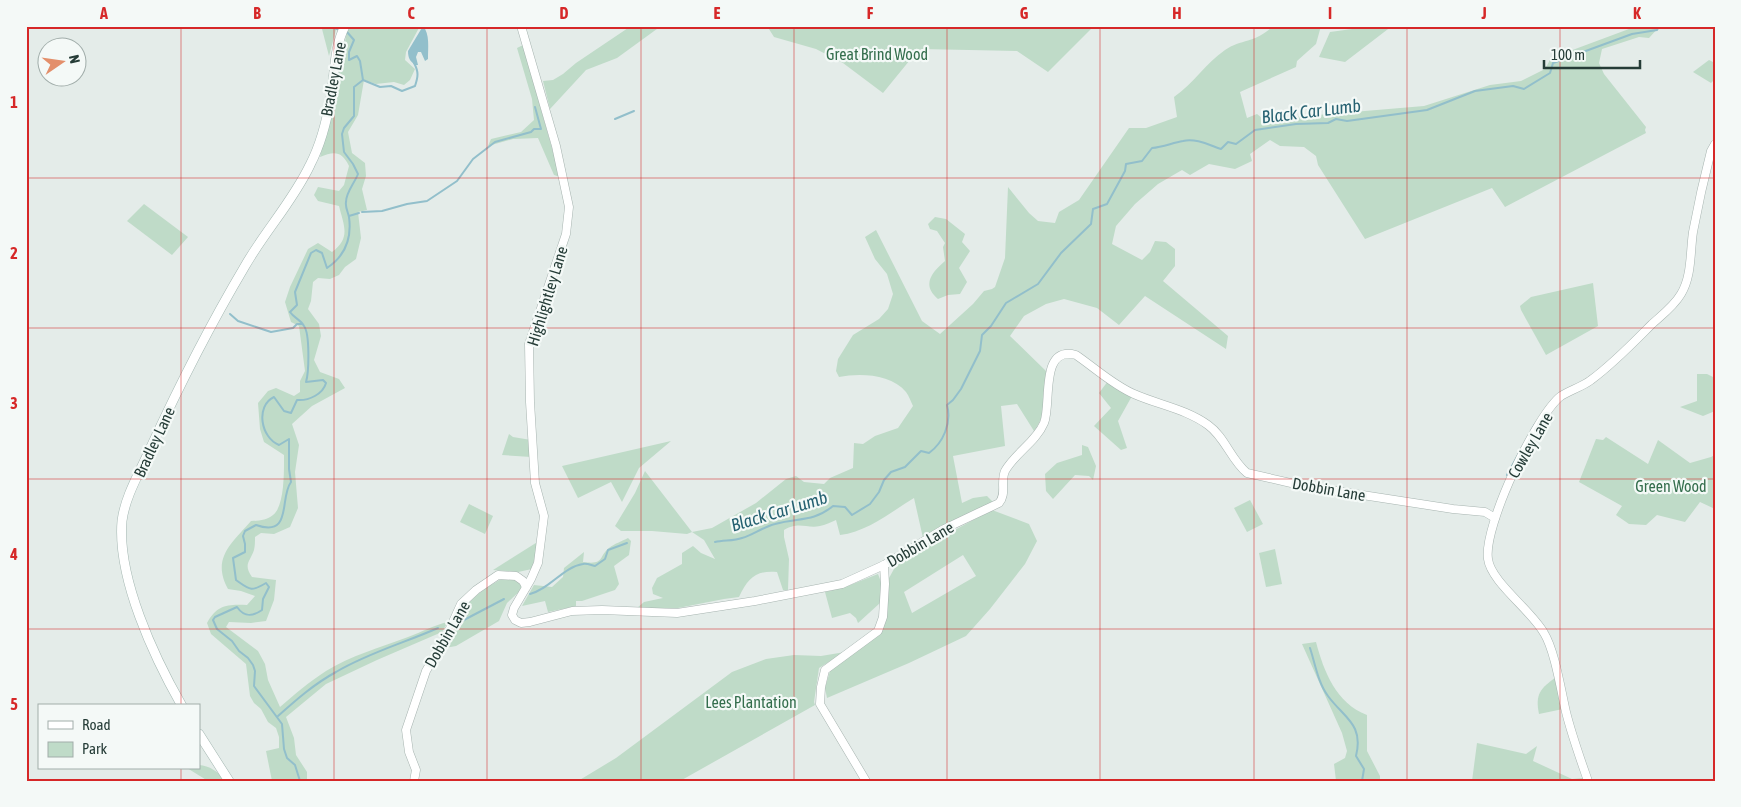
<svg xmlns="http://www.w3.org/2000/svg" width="1741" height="807" font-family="'Asap Condensed',sans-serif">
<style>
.green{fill:#bfdbc8;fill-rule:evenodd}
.water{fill:#92bfcb}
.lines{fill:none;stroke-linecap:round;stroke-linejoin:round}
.stream{stroke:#92bfcb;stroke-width:2}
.tertiary-casing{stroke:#a7b4b0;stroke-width:9}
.secondary-casing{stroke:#a3b6b1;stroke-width:10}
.tertiary{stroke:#fff;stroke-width:8}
.secondary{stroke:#fff;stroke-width:9}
.grid{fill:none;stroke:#d62828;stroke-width:1;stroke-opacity:0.55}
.labels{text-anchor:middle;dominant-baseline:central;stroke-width:4.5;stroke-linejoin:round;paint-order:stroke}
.park-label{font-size:16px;fill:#346e4d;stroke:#f4f9f7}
.street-label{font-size:16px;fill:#253c37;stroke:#f4f9f7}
.water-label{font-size:18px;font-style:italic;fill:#266171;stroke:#f4f9f7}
.neatline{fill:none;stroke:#d62828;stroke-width:2}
.grid-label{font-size:16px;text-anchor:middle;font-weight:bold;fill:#d62828}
</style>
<rect width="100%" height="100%" fill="#e4ece9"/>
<!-- green -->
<g class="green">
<path d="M320,26H337L329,56L322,29Z"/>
<path d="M350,26H420L406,52L405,60L415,69L410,80L404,85L394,82L376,84L364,80L358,115L348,132L352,153L365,163L366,176L362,189L367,210L358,212L361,238L356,259L345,267L339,275L330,279L318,278L313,282L311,301L308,309L319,324L321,336L314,360L320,372L339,379L345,388L312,406L292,424L299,445L295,472L298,508L290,527L274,534L261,533L255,537C255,541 255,546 254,550C250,562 243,564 252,577L276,580L274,600L266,621L251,623L229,622L226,627L258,651L265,664L268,680L280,707C295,694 309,682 326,671C350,656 381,647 408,637C422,632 434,625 448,622L442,632L377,660L326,684L286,717L294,738L296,755L307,772V781H272L266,751L279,748V737L276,728L268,722L261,709L254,703L250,696L246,664L211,634L207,623C217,605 227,604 247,605L255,596L241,591L228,589C211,558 232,543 251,521C259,521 267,520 273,515C285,506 284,469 284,455L264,442L260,429L258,403L268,391L276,388L294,396L300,392V381L305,371L299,326L291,322L285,302L290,287L308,249L318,243L332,252C351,238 344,226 339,206L318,201L314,195L318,187L339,191L344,185L349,166C342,151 334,151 320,157L347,32Z"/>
<path d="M631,26H661L617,58L586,70L550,109L543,81L553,80L563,74L576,63Z"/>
<path d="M767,26H1094L1048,72L1017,51L921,49L914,55L883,93L843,63L816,49L774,37Z"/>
<path d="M1273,26H1321L1316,44L1297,61L1296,67L1240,92L1247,118L1257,114L1267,122L1282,118L1424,106L1490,85L1521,81L1545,69L1551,58L1637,26H1660L1649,38L1639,37L1602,49L1599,63L1604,74L1646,127L1645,130L1646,133L1505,207L1492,188L1365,239L1318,165L1316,156L1304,147L1280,146L1270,140L1250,154L1252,161L1235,169L1209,164L1190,175L1182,170L1158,184L1135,204L1116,226L1112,244L1142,260L1150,252L1155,241L1166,242L1175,249V266L1163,281L1228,336L1226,349L1145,296L1119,325L1097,308L1064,299L1046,304L1024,316L1010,336L1046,371C1045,392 1048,413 1034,431L1017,404L1001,406L1005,446L953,456L962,503L973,498L987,496L994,503L947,524L923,538L914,498C891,512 867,532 840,535L836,520C831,522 825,525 820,526C807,529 799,521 784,530V537L789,559L788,590H783L777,572C756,570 748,578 739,597L724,599L678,608H637L644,602L663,598L653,594L652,588L657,578L682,564V553L693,546L701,553L715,559L704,540L692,532L687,534L652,531H621L615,526L635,493L645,471L692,532L712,528L756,503L786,479L796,476L804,482L824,484L830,478L853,468L854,443L863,444L875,436L898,428L913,406C911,402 909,396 906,392C891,374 860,373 839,377L836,371L838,359L853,335L879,319L888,309L893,294L887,274L875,259L865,237L876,230L922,321L940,334L973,304L984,291L992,289L995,287L1005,258L1008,187L1029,213L1038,221L1055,223L1059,212L1079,200L1129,128H1146L1177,117L1174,97C1194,83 1205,64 1225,50C1241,39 1256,43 1273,26Z"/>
<path d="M1355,26H1392L1345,62L1319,57L1330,32L1352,29Z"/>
<path d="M523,45L560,177L554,175L538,138L513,139L488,146L491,139L521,132L534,120L532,99L517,48Z"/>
<path d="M1709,60L1715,63V79L1711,83L1693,72Z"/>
<path d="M144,204L188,237L172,255L127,221Z"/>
<path d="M935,217L946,219L965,234L962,242L970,251L959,268L967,282L960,294L948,295L938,299C921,285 932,272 945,261L943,247L945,243L937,231L930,229L928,224Z"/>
<path d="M1593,283L1598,326L1546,355L1521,310L1520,306L1531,297Z"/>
<path d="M1697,374H1707L1715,378V411L1703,416L1680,407L1697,401Z"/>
<path d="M1108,381L1132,396L1118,421L1127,448L1121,450L1094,426L1111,408L1099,393Z"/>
<path d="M509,434L513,437L531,440V457L502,455Z"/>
<path d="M1606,437L1648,464L1658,440L1690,463L1711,457L1715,455V509L1700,502L1685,522L1657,515L1646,525L1629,524L1616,515L1622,506L1579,482L1596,439L1603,440Z"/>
<path d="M671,441L639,468L622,502L611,482L578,498L562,466Z"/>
<path d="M1082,445L1088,447L1096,466L1093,480L1089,476L1075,475L1053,499L1046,491L1045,474L1057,463L1082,455Z"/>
<path d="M1250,500L1263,524L1247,532L1234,508Z"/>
<path d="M469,504L493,516L485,534L460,522Z"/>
<path d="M992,510L1029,524L1037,541L1025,564L990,609L966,636L909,663L827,698L825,688L830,671L879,633L886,618L889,578L899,560L925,543L936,540ZM963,555L976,576L912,613L904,592Z"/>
<path d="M628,538L631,541L629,555L614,566L619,584L615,590L582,601H576V606L548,612L545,601L522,606L534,585L552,587L563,577L564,568L584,552L583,562C605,565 598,557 609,548C614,544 622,541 628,538Z"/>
<path d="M539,541L532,569L518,572L493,570Z"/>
<path d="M1275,549L1282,584L1266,587L1259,553Z"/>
<path d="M878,574L881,582L880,603L858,623L856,618L850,613L832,618L825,592L845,587Z"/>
<path d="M501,579H516L523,583L521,590L507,603L499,621L456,646L445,648C453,637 455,624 462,612C471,597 486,588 501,579Z"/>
<path d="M1316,642C1324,672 1336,703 1367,715V751L1380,776V781H1336L1334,764L1345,758L1347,751L1342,733L1302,644Z"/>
<path d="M845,652L819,668L814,702L815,705L680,781H578L616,758L732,672L766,659L794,655L821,656Z"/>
<path d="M1556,677L1563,709L1539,714C1535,694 1540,689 1556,677Z"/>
<path d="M1477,743L1526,754L1537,746L1533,761L1572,779L1583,778L1584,781H1472Z"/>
<path d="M199,765C209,766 219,771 224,781H208L187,768H199Z"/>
</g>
<!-- water -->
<path class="water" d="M423,26C430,34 428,48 428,59L425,61L421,52H418L416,57L418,65H415C410,61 408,58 408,51Z"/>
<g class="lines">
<!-- stream -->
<g class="stream">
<path d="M328,26L340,30"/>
<path d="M347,32L354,40L349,52V60L357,56L360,61L363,80"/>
<path d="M615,119L634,111"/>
<path d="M362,212L382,211L407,204L427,201L457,181L473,159L495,142L531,132L534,129H541L535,107"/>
<path d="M349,216L359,213"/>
<path d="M230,314L238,321L271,332L293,328L297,324H302"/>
<path d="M1507,475L1535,424"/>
<path d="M715,542C724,540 734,541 742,538C753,535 763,527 775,524C798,517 812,523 833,506L845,507L852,515L870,504L879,492L884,480L891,472L905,467L921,451L929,453C943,443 952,423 947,405L953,400L961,389L980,351L982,335L991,326L1006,303L1038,284L1061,253L1091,224L1093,209L1107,204L1125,171L1126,164L1142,161L1152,148C1163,147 1172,143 1183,141C1196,138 1209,145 1221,149L1228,142L1236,144L1255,130L1296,124L1328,123L1336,119L1347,121L1427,110L1475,91L1513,86L1524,89L1550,73L1553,63L1632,34L1657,30L1659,26"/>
<path d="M530,594C550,589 563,567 583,564C586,563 591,565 595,566L605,559L608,550L627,543"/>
<path d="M462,621L504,599"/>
<path d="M1310,648C1315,663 1318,683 1328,696C1344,718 1364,724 1356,756L1364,769L1362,781"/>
<path d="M278,716C296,700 314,684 336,672C368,653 404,643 438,628"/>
<path d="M300,781L295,765L287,758L284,749L282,724L254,686L255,671L253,665L248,658L239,651L232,641L217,629L213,620L215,617L237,607C244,617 252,617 262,610L263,599L269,587L266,583C251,592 250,590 236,580L233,558L245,552V544L243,536L245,531L256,525C293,538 279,498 291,482L289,469V439L279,445C261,438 255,406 274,397L284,411L291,413L297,400C309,401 323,394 326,383L323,380L306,382C309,372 310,334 304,326C301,320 294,318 290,312L297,305L295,292L311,253L316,250L322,253L327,268C345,256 352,239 349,217C348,212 345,207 346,202C346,192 354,184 358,174L353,164L344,152L342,134L344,128L354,116V87L363,80L380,87L391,86L402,91L415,86C418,77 419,72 414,63"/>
</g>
<defs>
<g id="tertiary">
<path d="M521,26L556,146L569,207L566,234L529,344L530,402L535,483L544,516L538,563L531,579L514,608L512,615L515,620L521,623L530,622L572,611L602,610L677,613L755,601L842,584L884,565L944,529L999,503C1007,494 1000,482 1005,471C1015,453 1036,442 1044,423C1052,404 1039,345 1076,355C1095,368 1113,385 1134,394C1159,405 1186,409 1208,425C1225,437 1231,460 1247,473L1304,486L1453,509L1485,512L1495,518"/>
<path d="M414,781L416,770L409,752L406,730L426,671L448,633L461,604L476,590L498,575L516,576L523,581L526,587"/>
<path d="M866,781L820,704L821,687L825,670L878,631L883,617L885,584L884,565"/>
<path d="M1588,781C1580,758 1572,736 1566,712C1561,691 1555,651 1544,633C1531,610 1491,582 1488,559C1483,527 1536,415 1561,396C1570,390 1582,387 1591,380C1613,364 1633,343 1652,324C1662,315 1674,306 1681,294C1692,276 1690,252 1693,232C1698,205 1704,178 1711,151L1715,144"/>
</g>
<g id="secondary">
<path d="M182,706C154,657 117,578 122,521C125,496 141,470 151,447C179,386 210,325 245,266C265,231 293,201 310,165C321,144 327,120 331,96C335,73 334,47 345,26"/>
<path d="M199,734L229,781"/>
</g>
</defs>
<!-- tertiary casing -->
<use href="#tertiary" class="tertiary-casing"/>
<!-- secondary casing -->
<use href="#secondary" class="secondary-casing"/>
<!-- tertiary -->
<use href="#tertiary" class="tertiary"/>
<!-- secondary -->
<use href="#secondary" class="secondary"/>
</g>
<!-- grid -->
<path class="grid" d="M181,26V706M334,26V781M487,26V781M641,26V781M794,26V781M947,26V781M1100,26V781M1254,26V781M1407,26V781M1560,26V781M26,178H1715M26,328H1715M26,479H1715M26,629H1715M181,768V781"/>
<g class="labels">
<!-- park labels -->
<g class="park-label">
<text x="877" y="54">Great Brind Wood</text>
<text x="1671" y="486">Green Wood</text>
<text x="751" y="702">Lees Plantation</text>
</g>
<!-- street labels -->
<g class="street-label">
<text transform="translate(333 79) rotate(-79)">Bradley Lane</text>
<text transform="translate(547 296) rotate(-73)">Highlightley Lane</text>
<text transform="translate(154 442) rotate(-65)">Bradley Lane</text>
<text transform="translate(1530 445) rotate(-60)">Cowley Lane</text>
<text transform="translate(1329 489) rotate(10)">Dobbin Lane</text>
<text transform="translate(920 544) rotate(-30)">Dobbin Lane</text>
<text transform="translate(447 634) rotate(-60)">Dobbin Lane</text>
</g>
<!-- water labels -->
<g class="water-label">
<text transform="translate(1311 111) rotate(-7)">Black Car Lumb</text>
<text transform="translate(779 511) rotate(-17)">Black Car Lumb</text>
</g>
</g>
<!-- border -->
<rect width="1741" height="807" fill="none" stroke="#f4f9f7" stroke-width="55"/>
<!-- legend -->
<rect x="38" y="704" width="162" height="65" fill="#f4f9f7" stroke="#a1adaa"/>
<rect x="48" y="721" width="25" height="8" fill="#ffffff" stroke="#a1adaa"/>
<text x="82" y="730" font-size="15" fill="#253c37">Road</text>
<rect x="48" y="742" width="25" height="15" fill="#bfdbc8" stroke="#a1adaa"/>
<text x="82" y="754" font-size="15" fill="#253c37">Park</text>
<!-- north arrow -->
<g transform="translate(62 62) rotate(77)"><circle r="24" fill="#f4f9f7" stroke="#a1adaa"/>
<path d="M0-4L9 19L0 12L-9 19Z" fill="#e38f6b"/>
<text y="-8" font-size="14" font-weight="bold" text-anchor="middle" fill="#253c37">N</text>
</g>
<!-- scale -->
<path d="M1544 60v8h96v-8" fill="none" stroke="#253c37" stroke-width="2.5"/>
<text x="1551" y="60" font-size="15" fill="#253c37" stroke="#f4f9f7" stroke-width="4" paint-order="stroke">100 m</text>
<rect x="28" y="28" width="1686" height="752" class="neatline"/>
<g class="grid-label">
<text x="104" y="19">A</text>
<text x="257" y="19">B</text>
<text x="411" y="19">C</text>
<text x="564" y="19">D</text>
<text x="717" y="19">E</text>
<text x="870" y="19">F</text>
<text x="1024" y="19">G</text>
<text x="1177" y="19">H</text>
<text x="1330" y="19">I</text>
<text x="1484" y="19">J</text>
<text x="1637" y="19">K</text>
<text x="14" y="108">1</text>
<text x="14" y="259">2</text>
<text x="14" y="409">3</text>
<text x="14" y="560">4</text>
<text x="14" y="710">5</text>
</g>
</svg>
